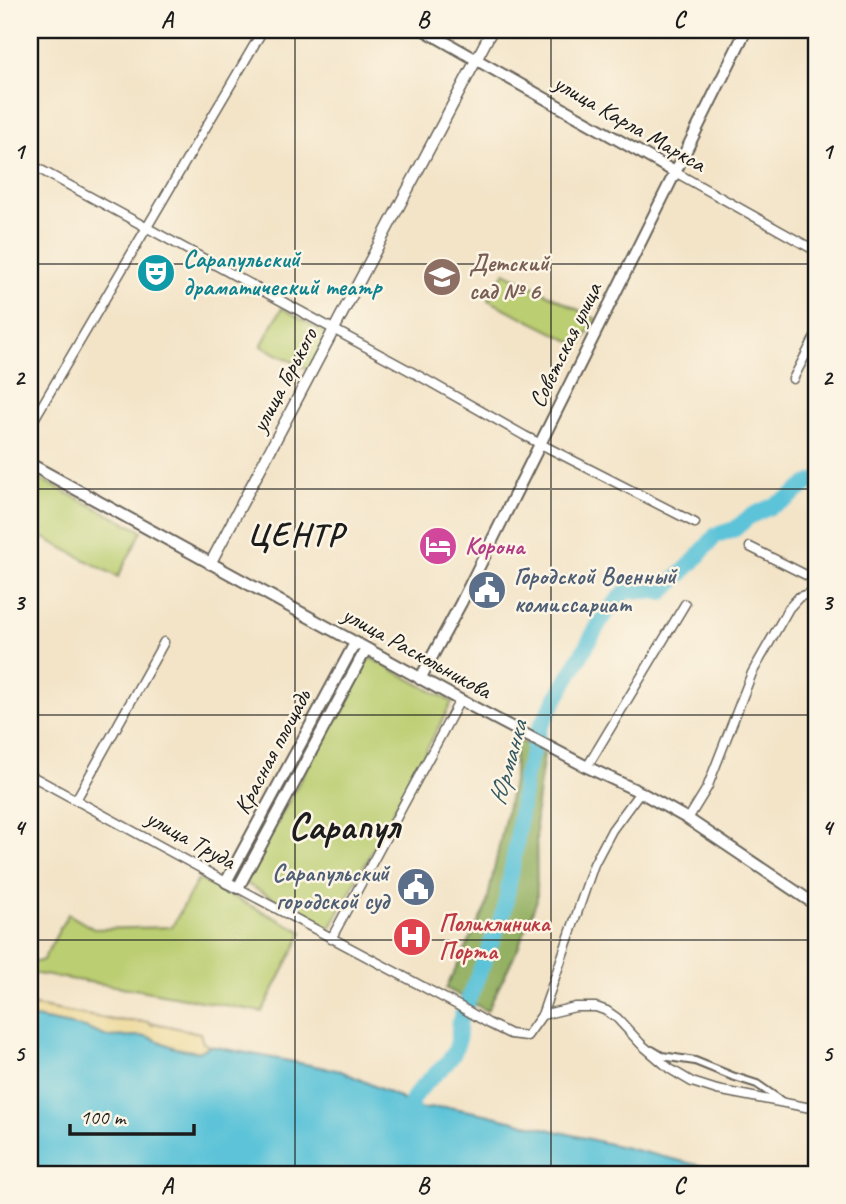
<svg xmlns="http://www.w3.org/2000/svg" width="846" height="1204" font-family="Caveat,sans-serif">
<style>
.green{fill:#bbce72;stroke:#6c7547;stroke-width:2}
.forest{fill:#94b164;stroke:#586640;stroke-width:2}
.sand{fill:#eeda9e;stroke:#857b5d;stroke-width:2}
.water{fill:#5bc3d8;stroke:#3c707a;stroke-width:2}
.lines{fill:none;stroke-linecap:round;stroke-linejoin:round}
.river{stroke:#5bc3d8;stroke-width:16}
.pedestrian-casing{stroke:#676258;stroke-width:10}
.minor-casing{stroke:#676258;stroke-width:11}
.tertiary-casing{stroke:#676258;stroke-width:13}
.secondary-casing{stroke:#676258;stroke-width:14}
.pedestrian{stroke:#fff;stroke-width:6}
.minor{stroke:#fff;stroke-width:8}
.tertiary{stroke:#fff;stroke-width:10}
.secondary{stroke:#fff;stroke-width:10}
.grid{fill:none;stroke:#1c1c1c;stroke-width:2;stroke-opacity:0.55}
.labels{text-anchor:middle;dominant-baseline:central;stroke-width:5;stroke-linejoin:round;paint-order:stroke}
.street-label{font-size:24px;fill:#1c1c1c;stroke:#fcf5e5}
.culture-label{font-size:24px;font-weight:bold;fill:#0d838f;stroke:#fcf5e5;text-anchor:start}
.education-label{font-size:24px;font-weight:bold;fill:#785e54;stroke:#fcf5e5;text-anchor:start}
.hotel-label{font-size:24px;font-weight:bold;fill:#b23c85;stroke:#fcf5e5;text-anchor:start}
.service-label{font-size:24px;font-weight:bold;fill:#4e5e75;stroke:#fcf5e5;text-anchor:start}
.health-label{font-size:24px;font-weight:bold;fill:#be3a42;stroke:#fcf5e5;text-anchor:start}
.water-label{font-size:26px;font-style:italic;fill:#32565e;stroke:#fcf5e5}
.district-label{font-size:32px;font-weight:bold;letter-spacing:2px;fill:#1c1c1c;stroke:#fcf5e5}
.town-label{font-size:38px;font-weight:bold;fill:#1c1c1c;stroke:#fcf5e5}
.neatline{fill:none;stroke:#1c1c1c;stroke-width:2.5}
.grid-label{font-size:23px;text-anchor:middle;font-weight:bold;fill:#1c1c1c}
</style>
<rect width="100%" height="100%" fill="#fcf5e5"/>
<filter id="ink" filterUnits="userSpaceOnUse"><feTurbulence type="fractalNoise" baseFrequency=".0143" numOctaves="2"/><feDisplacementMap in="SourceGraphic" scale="14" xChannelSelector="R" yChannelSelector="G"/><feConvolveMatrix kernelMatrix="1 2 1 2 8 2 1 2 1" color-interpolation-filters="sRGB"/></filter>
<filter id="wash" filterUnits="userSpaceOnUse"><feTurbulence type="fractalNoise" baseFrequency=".00686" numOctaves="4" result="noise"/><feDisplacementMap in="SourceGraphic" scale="28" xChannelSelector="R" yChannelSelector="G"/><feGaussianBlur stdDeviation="1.57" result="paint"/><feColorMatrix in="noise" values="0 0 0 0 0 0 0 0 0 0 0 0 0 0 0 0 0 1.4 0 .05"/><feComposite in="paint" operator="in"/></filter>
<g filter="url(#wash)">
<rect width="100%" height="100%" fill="#f3e4c8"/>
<!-- green -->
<g class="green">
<path d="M505,272L596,319L580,346L488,300Z"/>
<path d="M282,308L327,334L309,370L261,346Z"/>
<path d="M30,474L142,531L118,577L30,531Z"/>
<path d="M367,656L452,702L330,929L245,883Z"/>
<path d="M198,879L303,932L262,1012L134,989L30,973V961L37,962L43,960L68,914L94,929L172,927Z"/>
</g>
<!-- forest -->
<path class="forest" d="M515,738L544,754L536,811L537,900L518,948L487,1011L446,988L486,907L514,777Z"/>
<!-- sand -->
<path class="sand" d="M30,1005L113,1020L150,1022V1024L153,1025L154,1023L200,1033L203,1043L210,1046L198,1052L175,1048L146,1036L107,1037L85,1028L30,1017Z"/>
<!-- water -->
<path class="water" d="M30,1017L85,1028L107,1037L146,1036L175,1048L198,1052L210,1046L341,1071L394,1095L414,1106L424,1109L448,1107L485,1114L735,1174H30Z"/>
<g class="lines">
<!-- river -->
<path class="river" d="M408,1125C409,1113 410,1102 417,1093C438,1066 461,1064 459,1023L504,911L516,846L525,776L540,727L604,615L627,590L663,592L693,562L716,535L735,529L749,517L789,498L807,484L816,480"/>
</g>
</g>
<g filter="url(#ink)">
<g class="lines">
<defs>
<path id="pedestrian" d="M652,1050L662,1056L695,1061L732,1076L757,1084L780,1100"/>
<g id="minor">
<path d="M30,164L423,378L525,436L695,523"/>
<path d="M675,172L816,251"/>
<path d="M793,379L816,335"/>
<path d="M30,426L263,30"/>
<path d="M750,547L816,580"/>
<path d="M587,767L685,604"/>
<path d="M30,775L226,882"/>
<path d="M76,800L164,642"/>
<path d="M688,819L707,788L752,673L789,608L799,597L816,591"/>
<path d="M238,888L459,1006L488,1023L510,1034L527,1036L542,1015L594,864L612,830L640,792"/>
<path d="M331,939L460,700"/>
<path d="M542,1015L575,1007H596L607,1011L617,1018L641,1044L670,1069L692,1082L717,1090L816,1109"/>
</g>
<path id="tertiary" d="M210,564L492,30"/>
<g id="secondary">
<path d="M424,30L675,172"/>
<path d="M30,464L460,700L587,767L640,792L688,819L816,905"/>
<path d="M355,643L226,882L238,888L366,649"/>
<path d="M420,679L461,603L746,30"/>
</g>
</defs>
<!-- pedestrian casing -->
<use href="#pedestrian" class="pedestrian-casing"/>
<!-- minor casing -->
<use href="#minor" class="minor-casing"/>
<!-- tertiary casing -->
<use href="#tertiary" class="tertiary-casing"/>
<!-- secondary casing -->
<use href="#secondary" class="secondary-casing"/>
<!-- pedestrian -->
<use href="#pedestrian" class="pedestrian"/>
<!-- minor -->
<use href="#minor" class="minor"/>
<!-- tertiary -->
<use href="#tertiary" class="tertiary"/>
<!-- secondary -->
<use href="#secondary" class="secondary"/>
</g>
</g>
<!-- grid -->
<path class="grid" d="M295,30V1174M551,30V1174M30,264H816M30,489H816M30,715H816M30,940H816"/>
<!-- icons -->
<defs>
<symbol id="theatre-disc" viewBox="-11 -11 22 22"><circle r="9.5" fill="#0f9aa8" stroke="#fcf5e5"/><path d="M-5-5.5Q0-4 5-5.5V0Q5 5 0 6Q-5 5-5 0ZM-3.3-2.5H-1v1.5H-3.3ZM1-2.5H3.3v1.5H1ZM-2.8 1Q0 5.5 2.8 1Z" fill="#fff"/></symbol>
<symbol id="school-disc" viewBox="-11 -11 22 22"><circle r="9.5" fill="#8d6e63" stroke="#fcf5e5"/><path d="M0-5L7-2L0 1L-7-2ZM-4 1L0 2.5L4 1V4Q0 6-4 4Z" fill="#fff"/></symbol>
<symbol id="hotel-disc" viewBox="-11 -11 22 22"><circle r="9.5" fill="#d1479c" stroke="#fcf5e5"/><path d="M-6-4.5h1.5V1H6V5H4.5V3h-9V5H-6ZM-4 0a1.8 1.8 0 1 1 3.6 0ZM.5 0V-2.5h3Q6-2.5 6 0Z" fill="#fff"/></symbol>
<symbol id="civic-disc" viewBox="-11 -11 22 22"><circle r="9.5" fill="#5c6f8a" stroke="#fcf5e5"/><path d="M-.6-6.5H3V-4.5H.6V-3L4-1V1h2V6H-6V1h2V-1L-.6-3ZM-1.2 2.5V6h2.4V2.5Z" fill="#fff"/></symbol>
<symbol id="hospital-disc" viewBox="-11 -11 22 22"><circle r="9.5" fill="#e0444e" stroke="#fcf5e5"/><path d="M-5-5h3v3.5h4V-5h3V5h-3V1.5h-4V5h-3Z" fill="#fff"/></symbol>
</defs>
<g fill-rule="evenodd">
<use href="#theatre-disc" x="134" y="251" width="44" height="44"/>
<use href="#school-disc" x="420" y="255" width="44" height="44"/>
<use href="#hotel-disc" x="416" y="524" width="44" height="44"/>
<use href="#civic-disc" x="465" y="568" width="44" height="44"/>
<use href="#civic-disc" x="394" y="865" width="44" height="44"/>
<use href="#hospital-disc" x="390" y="915" width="44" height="44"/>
</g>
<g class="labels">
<!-- street labels -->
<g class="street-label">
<text transform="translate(630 123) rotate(30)">улица Карла Маркса</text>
<text transform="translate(565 345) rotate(-64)">Советская улица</text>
<text transform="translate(284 380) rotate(-62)">улица Горького</text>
<text transform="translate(417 652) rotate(29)">улица Раскольникова</text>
<text transform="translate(272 752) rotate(-62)">Красная площадь</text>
<text transform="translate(191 839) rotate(29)">улица Труда</text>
</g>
<!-- culture labels -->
<g class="culture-label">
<text x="183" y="259">Сарапульский<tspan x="183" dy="28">драматический театр</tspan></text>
</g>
<!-- education labels -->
<g class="education-label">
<text x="469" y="263">Детский<tspan x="469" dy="28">сад № 6</tspan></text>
</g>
<!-- hotel labels -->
<g class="hotel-label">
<text x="465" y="546">Корона</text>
</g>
<!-- service labels -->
<g class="service-label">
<text x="514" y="576">Городской Военный<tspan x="514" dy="28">комиссариат</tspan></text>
<text x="389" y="873" text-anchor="end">Сарапульский<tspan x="389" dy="28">городской суд</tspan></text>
</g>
<!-- health labels -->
<g class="health-label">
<text x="439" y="923">Поликлиника<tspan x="439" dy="28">Порта</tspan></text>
</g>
<!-- water labels -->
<g class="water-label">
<text transform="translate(508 763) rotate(-75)">Юрманка</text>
</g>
<!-- district labels -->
<g class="district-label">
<text x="296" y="534">ЦЕНТР</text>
</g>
<!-- town labels -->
<g class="town-label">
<text x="344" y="826">Сарапул</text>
</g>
</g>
<!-- margin -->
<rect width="846" height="1204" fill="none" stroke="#fcf5e5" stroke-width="77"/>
<!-- scale -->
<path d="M70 1124v10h124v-10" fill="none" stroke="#1c1c1c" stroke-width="3.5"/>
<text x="80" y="1124" font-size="21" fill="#1c1c1c" stroke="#fcf5e5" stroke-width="5" paint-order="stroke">100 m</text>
<rect x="38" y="38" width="770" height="1128" class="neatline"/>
<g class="grid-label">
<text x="167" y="27">A</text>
<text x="423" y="27">B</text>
<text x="679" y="27">C</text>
<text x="19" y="159">1</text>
<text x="827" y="159">1</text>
<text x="19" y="385">2</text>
<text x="827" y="385">2</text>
<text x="19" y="610">3</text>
<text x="827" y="610">3</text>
<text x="19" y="835">4</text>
<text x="827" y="835">4</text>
<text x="19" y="1061">5</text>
<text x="827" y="1061">5</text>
<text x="167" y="1193">A</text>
<text x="423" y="1193">B</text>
<text x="679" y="1193">C</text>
</g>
</svg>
